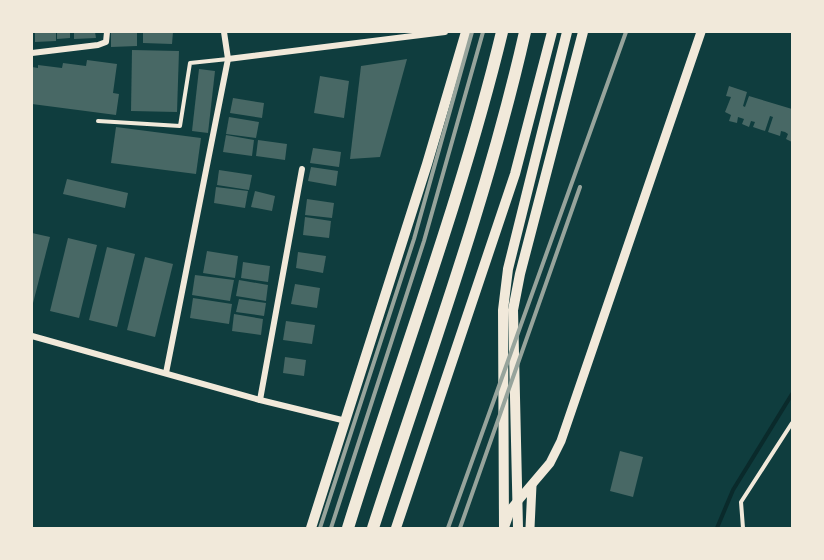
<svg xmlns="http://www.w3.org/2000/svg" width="824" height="560" font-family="Rubik,sans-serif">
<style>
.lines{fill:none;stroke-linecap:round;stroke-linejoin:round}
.stream{stroke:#0a2a2b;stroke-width:4}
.building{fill:#486865}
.service{stroke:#f1e9da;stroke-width:4}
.minor{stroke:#f1e9da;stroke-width:6}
.tertiary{stroke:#f1e9da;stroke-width:9}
.secondary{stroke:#f1e9da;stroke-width:10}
.primary{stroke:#f1e9da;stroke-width:10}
.trunk{stroke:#f1e9da;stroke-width:12}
.rail{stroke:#97a49c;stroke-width:4}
</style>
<rect width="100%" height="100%" fill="#0f3d3e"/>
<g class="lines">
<!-- stream -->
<path class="stream" d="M717,528L733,490L792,394"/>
</g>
<!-- building -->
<g class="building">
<path d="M35,32H56V41L35,42Z"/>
<path d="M57,32H70V38L57,39Z"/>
<path d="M74,32H95L96,38L74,39Z"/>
<path d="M111,32H137V46L111,47Z"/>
<path d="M143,32H173L172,44L143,43Z"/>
<path d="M132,50L179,51L177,112L131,111Z"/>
<path d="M407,59L380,157L350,159L361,66Z"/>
<path d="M87,60L117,64L113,93L119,94L116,115L32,104V67L38,68V65L62,68L63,63L86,66Z"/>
<path d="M199,69L215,71L208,133L192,131Z"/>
<path d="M320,76L349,81L344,118L314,113Z"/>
<path d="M729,86L747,92L743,106L745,107L749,96L792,109V142L786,139L788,134L785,132L781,131L780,136L768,132L773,117L770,116L765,131L753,127L755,122L751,121L749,127L742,124L744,119L738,117L737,123L729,121L731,115L725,112L731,97L726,96Z"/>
<path d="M233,98L264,103L262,118L230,113Z"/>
<path d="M229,117L259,122L256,138L226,134Z"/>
<path d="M116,127L201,138L196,174L111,163Z"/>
<path d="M226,135L254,140L252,156L223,152Z"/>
<path d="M258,140L287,144L285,160L256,156Z"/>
<path d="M313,148L341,152L339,167L310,163Z"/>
<path d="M311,167L338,171L336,186L308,181Z"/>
<path d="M219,170L252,175L249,190L217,185Z"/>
<path d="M67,179L128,193L125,208L63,194Z"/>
<path d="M216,187L248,191L245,208L214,203Z"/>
<path d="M255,191L275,196L272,211L251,207Z"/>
<path d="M307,199L334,203L332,218L305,215Z"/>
<path d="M305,217L331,221L329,238L303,235Z"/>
<path d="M32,233L50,237L32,307Z"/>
<path d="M68,238L97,245L79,318L50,311Z"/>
<path d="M107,247L135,254L117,327L89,320Z"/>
<path d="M207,251L238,256L235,278L203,273Z"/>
<path d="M298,252L326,256L323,273L296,268Z"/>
<path d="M145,257L173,264L155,337L127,330Z"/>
<path d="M243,262L270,266L268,282L241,278Z"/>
<path d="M195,275L234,280L230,301L192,295Z"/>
<path d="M239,280L268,285L266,301L236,296Z"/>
<path d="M295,284L320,288L317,308L291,304Z"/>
<path d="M193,298L232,304L229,324L190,318Z"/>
<path d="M239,299L266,303L264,316L236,312Z"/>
<path d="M234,314L263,319L261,335L232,331Z"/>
<path d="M286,321L315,325L312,344L283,340Z"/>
<path d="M285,357L306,360L304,376L283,373Z"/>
<path d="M620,451L643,457L633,497L610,491Z"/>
</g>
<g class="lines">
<!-- service -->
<g class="service">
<path d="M98,121L180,126L190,63L228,59"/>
<path d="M743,528L741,502L792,423"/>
</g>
<!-- minor -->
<g class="minor">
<path d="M32,53L98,45L106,42L107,32"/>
<path d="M228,59L445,32"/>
<path d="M32,336L260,400L346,421"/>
<path d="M166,373L228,59L224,32"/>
<path d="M260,400L302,169"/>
</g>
<!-- tertiary -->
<g class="tertiary">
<path d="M505,526L511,509L550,463L561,441L701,32"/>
<path d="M530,528L532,485"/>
</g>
<!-- secondary -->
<g class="secondary">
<path d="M311,528L427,164L466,32"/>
<path d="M396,528L515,174L552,32"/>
</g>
<!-- primary -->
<g class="primary">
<path d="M504,528L503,310L508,269L567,32"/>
<path d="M518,528L513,310L520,274L583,32"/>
</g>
<!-- trunk -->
<g class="trunk">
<path d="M348,528C399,363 461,201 502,32"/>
<path d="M373,528C426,364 487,200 525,32"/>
</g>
<!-- rail -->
<g class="rail">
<path d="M320,528L414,239L472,32"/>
<path d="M331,528L424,241L483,32"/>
<path d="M448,528L626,32"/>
<path d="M460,528L580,187"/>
</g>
</g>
<!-- border -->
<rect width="824" height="560" fill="none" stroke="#f1e9da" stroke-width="66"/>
</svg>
